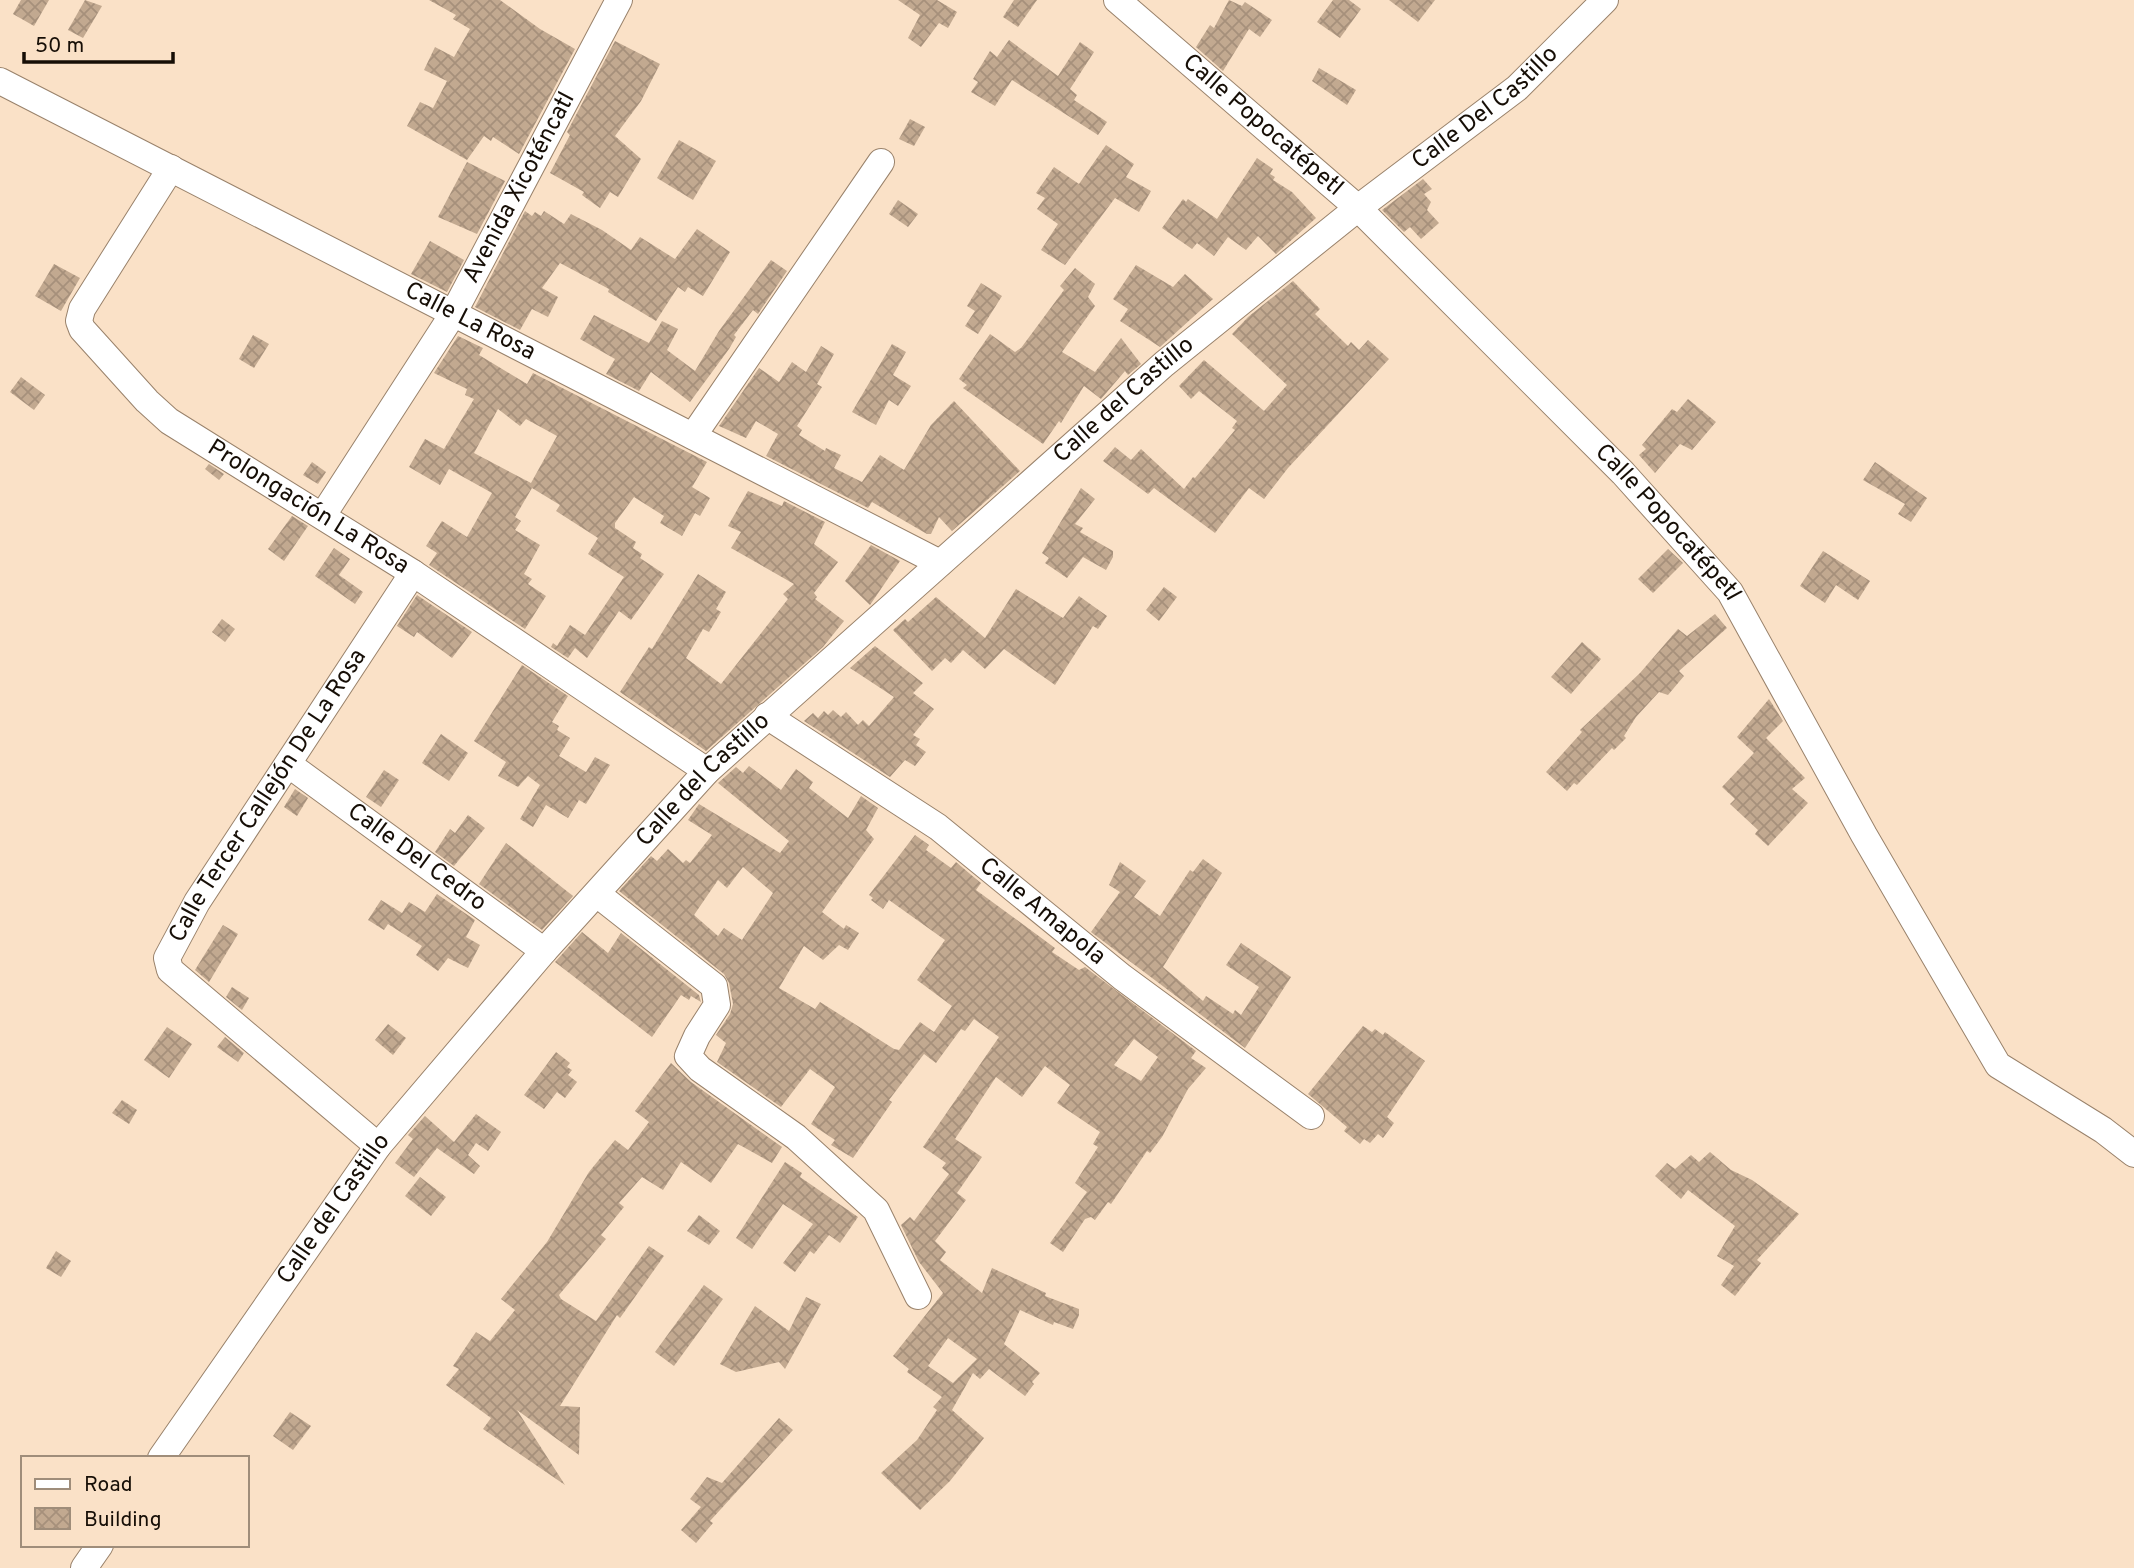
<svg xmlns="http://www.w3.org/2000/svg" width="2134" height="1568" font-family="Overpass,sans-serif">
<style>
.building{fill:url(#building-cross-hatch);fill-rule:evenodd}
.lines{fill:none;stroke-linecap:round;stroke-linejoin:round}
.minor-casing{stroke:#99826b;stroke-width:28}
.minor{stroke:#fff;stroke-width:26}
.labels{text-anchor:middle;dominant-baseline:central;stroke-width:6;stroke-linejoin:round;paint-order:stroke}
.street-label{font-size:24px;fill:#160e06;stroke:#fae1c7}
</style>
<defs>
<pattern id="building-cross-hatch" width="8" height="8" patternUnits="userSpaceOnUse" patternTransform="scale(1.75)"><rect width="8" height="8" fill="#c2a990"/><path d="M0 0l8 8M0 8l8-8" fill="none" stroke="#a6907b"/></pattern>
</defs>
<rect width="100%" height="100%" fill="#fae1c7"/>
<!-- building -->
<g class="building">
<path d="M21,0H49L34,26L13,14Z"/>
<path d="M85,0L102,6L83,38L68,30Z"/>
<path d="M429,0H500L540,29L575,49L519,154L493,137L491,141L484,136L467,160L407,126L420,102L433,108L447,81L424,70L435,47L454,57L470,29L453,19L456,15Z"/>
<path d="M898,0H937L957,12L948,28L939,23L921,47L908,38L920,15Z"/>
<path d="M1014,0H1037L1018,27L1003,17Z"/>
<path d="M1229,0L1242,6L1245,2L1272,20L1260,37L1249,29L1223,71L1196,47L1210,25L1214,28Z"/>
<path d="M1333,0H1349L1361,9L1340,38L1317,22Z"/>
<path d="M1389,0H1435L1418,22Z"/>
<path d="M1009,40L1058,76L1080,42L1094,52L1070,89L1077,95L1074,100L1107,122L1098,135L1012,80L995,106L971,92L978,82L973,79L990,51L997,57Z"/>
<path d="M615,41L660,64L641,101L615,136L641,159L618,197L610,192L600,208L586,198L582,195L584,192L550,173L570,135L567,132Z"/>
<path d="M1319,68L1356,90L1347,105L1312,81Z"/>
<path d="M910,119L925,127L914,146L899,139Z"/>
<path d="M679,140L716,161L693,200L657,178Z"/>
<path d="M1106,145L1134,164L1126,177L1151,191L1139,212L1115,198L1065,265L1041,250L1058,224L1037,209L1045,198L1036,193L1054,167L1079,184Z"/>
<path d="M1257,158L1273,169L1270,174L1275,177L1273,180L1292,192L1316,218L1276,254L1258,236L1246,250L1228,237L1214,256L1197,243L1192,249L1162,228L1183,199L1186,202L1188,199L1217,219Z"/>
<path d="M467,162L505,181L477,234L438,217Z"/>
<path d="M1423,179L1432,189L1424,194L1431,202L1427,210L1439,223L1421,239L1410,227L1404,232L1382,210Z"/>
<path d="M898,200L918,214L908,227L889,214Z"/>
<path d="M525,211L532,216L535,212L541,216L544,211L564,224L571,214L602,230L631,250L640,237L675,259L697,229L730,252L703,296L688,287L685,292L678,287L656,321L608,292L609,289L560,263L542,288L558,297L548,317L532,309L520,330L475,307Z"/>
<path d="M430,241L464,260L447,292L411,274Z"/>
<path d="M771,260L787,271L758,314L753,310L734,335L736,337L729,349L690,402L651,372L639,391L606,374L615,359L580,339L594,315L649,343L662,321L678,329L667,350L695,371L719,331Z"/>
<path d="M54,264L80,278L61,311L35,296Z"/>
<path d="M1136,265L1173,287L1185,274L1213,299L1160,347L1120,321L1128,309L1113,299Z"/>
<path d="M1075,268L1095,284L1088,297L1095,306L1062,352L1095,372L1121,338L1141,364L1128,375L1125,371L1101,399L1084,386L1061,423L1059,421L1043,444L963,388L967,385L959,379L990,334L1015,352L1021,348L1064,290L1060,286Z"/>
<path d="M1293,281L1320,309L1315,314L1348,346L1351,342L1359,350L1368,340L1389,359L1288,468L1264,499L1249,488L1215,533L1154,488L1148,494L1103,461L1115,447L1131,460L1141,449L1184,489L1193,477L1195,478L1235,430L1232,428L1237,421L1199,391L1191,399L1179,386L1204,360L1264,411L1287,385L1232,334L1248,317Z"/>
<path d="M981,283L1002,296L978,334L965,326L975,311L967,306Z"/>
<path d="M253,335L269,344L254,368L239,359Z"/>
<path d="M458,336L483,348L479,355L527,384L533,373L707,462L692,487L710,498L700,516L695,513L682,536L660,523L664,516L634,497L615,523V528L636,542L633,548L642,554L640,558L664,574L631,620L619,611L587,658L575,648L568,658L551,647L553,643L557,646L570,625L585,635L624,577L588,554L598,538L556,511L560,505L532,488L515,517L521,521L515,530L540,545L524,574L532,579L528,584L546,596L525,629L429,565L437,553L426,546L442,521L467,537L492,493L449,469L440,485L409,467L425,439L444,449L474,399L465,395L467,389L434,373ZM498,409L520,426L526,419L557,436L531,483L474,453Z"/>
<path d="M892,344L906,352L893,375L911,386L898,406L889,400L876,425L852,412Z"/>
<path d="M821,346L834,354L817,384L822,387L797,426L802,430L799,435L825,451L826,448L841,455L834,468L862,482L880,455L904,470L931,425L954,401L1020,471L952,531L939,517L931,534H927L872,502L868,508L766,456L778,434L756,421L746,438L719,426L759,368L779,382L792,362L806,372Z"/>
<path d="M21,377L45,395L34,410L10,392Z"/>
<path d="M1688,399L1716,422L1692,450L1680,444L1655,473L1639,455L1646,449L1642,445L1672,409L1677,412Z"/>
<path d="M312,462L326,472L318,484L303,475Z"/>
<path d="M1875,462L1927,498L1911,522L1898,514L1905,504L1863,480Z"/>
<path d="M209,464L224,474L219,480L205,469Z"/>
<path d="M1081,488L1095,499L1075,524L1083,528L1080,532L1113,551V557L1106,570L1083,557L1067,578L1045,563L1049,558L1042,553Z"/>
<path d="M748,491L782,506L784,501L825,522L814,544L838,562L814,593L817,597L815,599L844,621L823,647L706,751L620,692L649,647L652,649L698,574L726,592L716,609L721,612L709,632L703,629L686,658L721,684L788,599L783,594L794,584L731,548L741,532L728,526Z"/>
<path d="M292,516L308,526L284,561L268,549Z"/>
<path d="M871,545L900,561L870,605L845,581Z"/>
<path d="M334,548L350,559L339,575L363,592L355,604L315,576Z"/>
<path d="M1668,549L1683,563L1653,593L1638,579Z"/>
<path d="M1823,551L1870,581L1858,600L1836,585L1825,603L1800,586Z"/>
<path d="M1164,587L1177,597L1159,621L1146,610Z"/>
<path d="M1016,589L1063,618L1079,596L1107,616L1098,629L1093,626L1055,685L1004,649L985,669L963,650L951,663L945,658L932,671L893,630L905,619L908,622L936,597L985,638Z"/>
<path d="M417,595L472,632L452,658L417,632L414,637L397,626Z"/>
<path d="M1715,614L1727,628L1679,671L1684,676L1668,695L1659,692L1636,717L1624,736L1626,738L1614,750L1612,748L1577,785L1574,783L1567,791L1546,772L1582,732L1580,730L1640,673L1678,629L1687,636Z"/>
<path d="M222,619L235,629L225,642L212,632Z"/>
<path d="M1582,642L1601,659L1571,694L1551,677Z"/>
<path d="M875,646L923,683L913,693L934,709L913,735L920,739L916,745L926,752L915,766L905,760L890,777L804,721L813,713L818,718L824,711L828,715L833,710L841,717L846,712L858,725L863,720L869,726L894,697L850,668Z"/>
<path d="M522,665L568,696L552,722L559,726L557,730L570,738L559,756L586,772L595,757L610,765L586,804L579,800L568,818L546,805L533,827L520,819L540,785L528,776L518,787L498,776L506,762L474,741Z"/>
<path d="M1769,699L1783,721L1766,738L1805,778L1792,789L1808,803L1768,846L1755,834L1758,830L1730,804L1735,799L1722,787L1754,753L1737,737Z"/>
<path d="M441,734L468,753L449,781L422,763Z"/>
<path d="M749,766L781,790L796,769L813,782L809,788L848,818L861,796L878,808L866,830L874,839L822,912L844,929L846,925L859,933L848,950L839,945L823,960L804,946L779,988L815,1009L820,1002L894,1049L899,1050L920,1022L934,1032L952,1006L917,980L945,940L889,900L883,909L871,900L873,898L869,895L915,835L929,845L926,850L951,868L956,862L976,879L981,883L976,890L1055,948L1052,952L1079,970L1085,967L1196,1051L1191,1058L1206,1068L1188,1089L1162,1137L1150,1153L1147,1151L1111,1204L1108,1202L1095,1220L1091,1217L1085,1219L1063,1252L1050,1243L1087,1192L1075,1183L1098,1147L1093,1144L1100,1132L1057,1103L1070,1085L1045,1066L1022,1097L996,1077L955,1139L982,1157L957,1193L966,1200L935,1241L946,1252L940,1260L982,1293L992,1268L1046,1293L1045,1296L1079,1309V1315L1073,1329L1054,1322L1053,1325L1020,1310L1004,1344L1040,1373L1032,1382L1034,1384L1025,1396L989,1369L980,1379L973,1373L952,1410L984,1438L950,1481L920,1510L881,1473L917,1440L937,1410L933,1407L942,1397L907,1372L909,1369L893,1356L943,1293L919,1262L901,1225L910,1217L914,1221L949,1174L942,1168L946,1163L923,1147L999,1037L974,1019L965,1031L961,1029L936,1063L924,1054L889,1100L892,1102L853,1158L831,1145L835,1140L811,1124L835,1087L810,1069L781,1107L717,1062L726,1043L716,1035L730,1014L733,1004L729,983L724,974L619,891L651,856L657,861L668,849L683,863L686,860L690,863L712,835L688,820L699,804L780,853L789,841L718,783L736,767L743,773ZM743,867L773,893L742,940L724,928L718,936L694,915L718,880L727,888ZM1134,1039L1158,1057L1141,1081L1114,1065ZM948,1338L977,1359L953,1383L928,1366Z"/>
<path d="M384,770L399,780L381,807L366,797Z"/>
<path d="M295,789L308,798L297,816L284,807Z"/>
<path d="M468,815L485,828L454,866L435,852L450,829L455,833Z"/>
<path d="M506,843L573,896L542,930L479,884Z"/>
<path d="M1203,859L1222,873L1163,967L1203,1001L1206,996L1233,1014L1235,1010L1241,1015L1259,987L1226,965L1241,943L1291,977L1245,1048L1091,932L1120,892L1109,885L1120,862L1146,881L1134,897L1160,916L1190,870L1193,872Z"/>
<path d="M437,894L475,920L466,937L480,945L468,968L448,958L438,971L416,955L422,946L388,924L384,930L368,920L381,900L402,913L409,902L425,912Z"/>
<path d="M223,925L238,934L209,982L195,970Z"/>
<path d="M582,932L608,953L621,933L699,995L701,1002L691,996L689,1000L681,995L652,1037L555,962Z"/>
<path d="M232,987L249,998L242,1010L226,997Z"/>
<path d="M388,1024L406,1038L393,1055L375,1040Z"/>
<path d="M1363,1026L1372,1032L1375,1029L1383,1035L1385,1032L1425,1061L1387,1117L1394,1123L1383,1138L1378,1134L1370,1143L1364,1139L1360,1144L1344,1131L1347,1127L1308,1094Z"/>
<path d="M167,1027L192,1044L169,1078L144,1060Z"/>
<path d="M225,1037L244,1053L238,1062L217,1047Z"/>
<path d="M556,1052L570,1063L567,1067L572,1070L568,1075L577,1082L565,1098L557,1092L544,1109L524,1095Z"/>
<path d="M671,1063L691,1082L782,1147L772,1163L738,1144L711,1183L681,1162L663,1190L642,1177L619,1203L624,1207L601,1235L606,1239L559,1295L561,1299L596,1321L649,1246L664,1256L620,1318L617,1315L560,1406L580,1407L579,1455L517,1410L565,1485L483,1429L491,1418L446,1385L459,1369L453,1366L476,1332L490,1341L515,1310L501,1299L547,1242L589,1172L615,1140L628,1150L649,1122L635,1111Z"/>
<path d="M122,1100L137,1110L129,1124L112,1113Z"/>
<path d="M476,1114L501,1132L488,1151L476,1143L468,1155L480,1166L474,1174L437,1148L414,1177L395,1163L413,1139L408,1135L425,1116L454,1142Z"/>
<path d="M1710,1152L1731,1170L1752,1180L1799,1214L1757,1260L1761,1263L1735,1296L1721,1285L1734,1266L1717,1256L1735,1226L1688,1190L1681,1199L1655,1176L1667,1163L1675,1169L1691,1155L1699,1162Z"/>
<path d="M785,1162L802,1173L800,1177L858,1217L840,1243L829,1235L814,1254L810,1251L795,1272L783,1263L813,1224L783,1204L752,1249L736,1238Z"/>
<path d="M420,1177L446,1197L431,1216L405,1196Z"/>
<path d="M699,1215L720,1231L709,1245L687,1231Z"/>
<path d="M56,1251L71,1261L61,1277L46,1268Z"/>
<path d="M704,1285L723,1299L674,1366L655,1352Z"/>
<path d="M806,1297L821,1304L785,1369L779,1362L736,1372L720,1364L755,1306L789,1331Z"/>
<path d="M290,1412L311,1426L293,1450L273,1436Z"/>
<path d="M779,1418L793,1430L710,1521L713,1523L696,1543L681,1530L701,1507L690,1499L707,1477L722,1483Z"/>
</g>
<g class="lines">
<defs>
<g id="minor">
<path id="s1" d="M1117,0L1358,208L1623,473L1730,592L1864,835L1998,1065L2103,1130L2134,1154"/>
<path id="s2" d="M0,81L940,563"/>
<path id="s3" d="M171,168L82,309L79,321L82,329L147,401L169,421L413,573L707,771"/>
<path d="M693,436L881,162"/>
<path id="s4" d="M323,515L453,314L619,0"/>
<path id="s5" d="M767,716L938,827L1122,977L1311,1116"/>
<path id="s6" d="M288,764L544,951"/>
<path d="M597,894L714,986L717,1005L697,1036L688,1056L700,1069L796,1137L876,1210L918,1296"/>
<path id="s7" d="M378,1146L170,970L167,958L197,902L413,573"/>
<path id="s8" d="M161,1458L378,1146L544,951L707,771L1164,364L1358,208L1517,88L1605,0"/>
<path d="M84,1568L100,1545"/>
</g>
</defs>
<!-- minor casing -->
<use href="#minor" class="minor-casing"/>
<!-- minor -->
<use href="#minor" class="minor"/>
</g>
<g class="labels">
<!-- street labels -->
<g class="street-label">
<text stroke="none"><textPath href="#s8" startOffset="1902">Calle Del Castillo</textPath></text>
<text stroke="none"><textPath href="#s1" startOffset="192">Calle Popocatépetl</textPath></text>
<text stroke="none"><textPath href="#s4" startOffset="382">Avenida Xicoténcatl</textPath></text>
<text stroke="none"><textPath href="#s2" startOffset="528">Calle La Rosa</textPath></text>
<text stroke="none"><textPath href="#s8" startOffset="1437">Calle del Castillo</textPath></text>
<text stroke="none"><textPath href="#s3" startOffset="478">Prolongación La Rosa</textPath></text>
<text stroke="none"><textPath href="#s1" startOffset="760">Calle Popocatépetl</textPath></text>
<text stroke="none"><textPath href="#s8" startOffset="870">Calle del Castillo</textPath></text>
<text stroke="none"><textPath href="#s7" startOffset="476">Calle Tercer Callejón De La Rosa</textPath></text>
<text stroke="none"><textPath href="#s6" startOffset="159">Calle Del Cedro</textPath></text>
<text stroke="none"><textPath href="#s5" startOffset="338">Calle Amapola</textPath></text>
<text stroke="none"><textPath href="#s8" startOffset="303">Calle del Castillo</textPath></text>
</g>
</g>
<!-- legend -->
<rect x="21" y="1456" width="228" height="91" fill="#fae1c7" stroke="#9f8d7a" stroke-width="2"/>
<rect x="35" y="1479" width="35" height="10" fill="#ffffff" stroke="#9f8d7a" stroke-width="2"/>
<text x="84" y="1491" font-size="21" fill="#160e06">Road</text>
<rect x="35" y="1508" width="35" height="21" fill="url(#building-cross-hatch)" stroke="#9f8d7a" stroke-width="2"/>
<text x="84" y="1526" font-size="21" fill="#160e06">Building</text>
<!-- scale -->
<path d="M24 52v10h149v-10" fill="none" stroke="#160e06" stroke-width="3.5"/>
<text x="35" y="52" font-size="21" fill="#160e06" stroke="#fae1c7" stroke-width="5" paint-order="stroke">50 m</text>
</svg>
